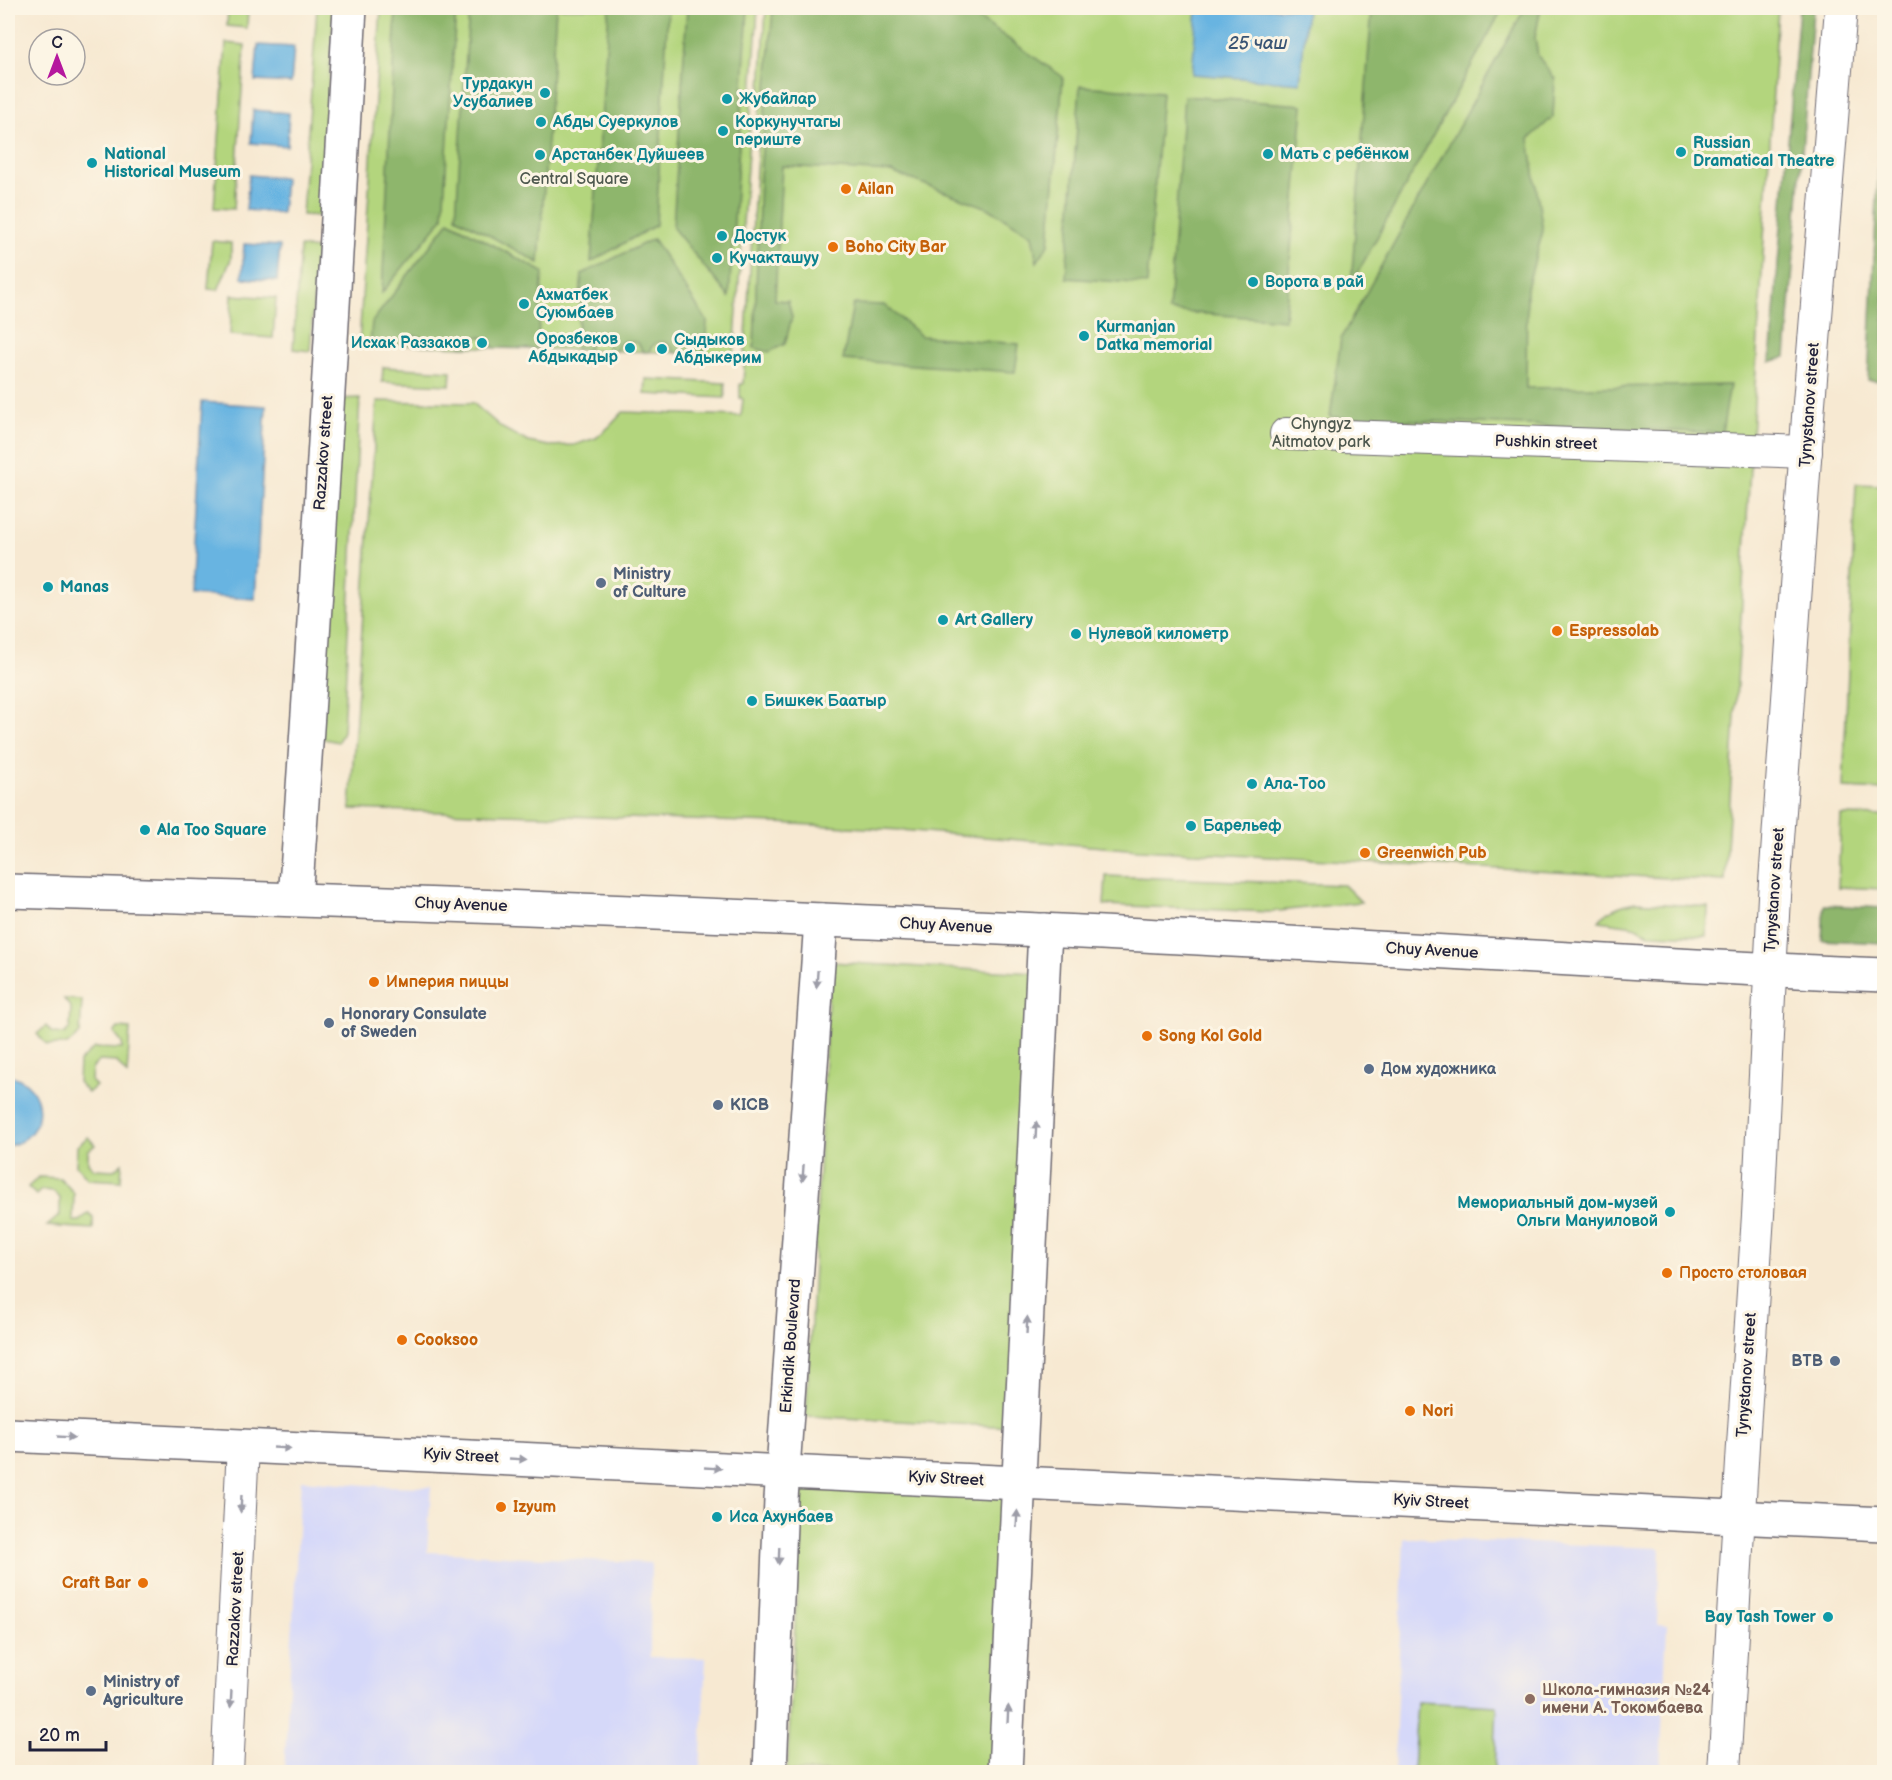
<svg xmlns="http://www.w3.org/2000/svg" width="1892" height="1780" font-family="'Balsamiq Sans',sans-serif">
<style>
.built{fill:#d5d8f9}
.green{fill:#b3d57d;stroke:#6a7c5c;stroke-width:1.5}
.forest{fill:#8eb66c;stroke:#586c54;stroke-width:1.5}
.water{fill:#68b4e1;stroke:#456b8e;stroke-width:1.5}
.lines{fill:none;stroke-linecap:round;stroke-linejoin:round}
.minor-casing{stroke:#6d6870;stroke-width:34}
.tertiary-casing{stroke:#6d6870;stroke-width:36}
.secondary-casing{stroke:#6d6870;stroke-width:36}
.primary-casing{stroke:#6d6870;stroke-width:36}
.minor{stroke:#fff;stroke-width:32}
.tertiary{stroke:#fff;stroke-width:33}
.secondary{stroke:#fff;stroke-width:33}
.primary{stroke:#fff;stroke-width:33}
.oneway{fill:#9c9ca7}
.culture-dot{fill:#0f9aa8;stroke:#fcf5e5;stroke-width:2}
.food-dot{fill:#e8710a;stroke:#fcf5e5;stroke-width:2}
.service-dot{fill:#5c6f8a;stroke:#fcf5e5;stroke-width:2}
.education-dot{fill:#8d6e63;stroke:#fcf5e5;stroke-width:2}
.labels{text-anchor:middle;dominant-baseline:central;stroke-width:6;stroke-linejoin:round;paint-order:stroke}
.culture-label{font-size:16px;font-weight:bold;fill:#0d838f;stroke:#fcf5e5;text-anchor:start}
.park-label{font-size:16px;fill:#4e584f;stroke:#fcf5e5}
.food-label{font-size:16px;font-weight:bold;fill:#c56008;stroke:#fcf5e5;text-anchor:start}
.street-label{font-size:16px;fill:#22223b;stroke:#fcf5e5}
.service-label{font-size:16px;font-weight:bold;fill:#4e5e75;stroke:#fcf5e5;text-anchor:start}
.education-label{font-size:16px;font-weight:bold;fill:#785e54;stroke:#fcf5e5;text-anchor:start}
.water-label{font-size:18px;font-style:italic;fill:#3a5575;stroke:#fcf5e5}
</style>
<rect width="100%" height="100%" fill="#fcf5e5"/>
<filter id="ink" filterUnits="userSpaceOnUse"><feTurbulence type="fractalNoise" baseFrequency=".0167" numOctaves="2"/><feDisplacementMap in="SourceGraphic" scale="12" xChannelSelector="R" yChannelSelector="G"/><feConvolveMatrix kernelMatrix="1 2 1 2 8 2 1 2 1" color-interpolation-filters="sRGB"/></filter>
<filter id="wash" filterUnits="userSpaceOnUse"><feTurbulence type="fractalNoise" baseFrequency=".008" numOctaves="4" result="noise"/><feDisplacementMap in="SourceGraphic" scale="24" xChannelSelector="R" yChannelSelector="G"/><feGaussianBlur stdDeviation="1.35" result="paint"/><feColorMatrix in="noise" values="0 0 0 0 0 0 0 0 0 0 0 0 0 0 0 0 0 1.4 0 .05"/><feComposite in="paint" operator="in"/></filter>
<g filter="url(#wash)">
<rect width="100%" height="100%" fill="#f7e9d2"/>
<!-- built -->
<g class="built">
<path d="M301,1480L381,1486L431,1487L427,1552L651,1563L650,1657L706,1658L700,1772H284Z"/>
<path d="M1404,1538L1660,1548L1657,1624L1667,1625L1660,1772H1394Z"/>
</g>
<!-- green -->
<g class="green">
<path d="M228,8H248L247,28L227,26Z"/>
<path d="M317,8H334L320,216L302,215Z"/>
<path d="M381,8H758L734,354L359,344Z"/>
<path d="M766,8H1778L1725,881L1139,850L901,830L777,823L350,809L377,401L473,403L502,428L528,442L549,446L574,445L596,438L610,426L623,412L741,416L743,399L740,398V384H743Z"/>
<path d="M226,43L245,45L234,209L214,208Z"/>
<path d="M212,241L231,243V259L218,290L208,289Z"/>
<path d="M300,247L317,249L310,351L293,349Z"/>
<path d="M232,295L276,298L273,338L230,335Z"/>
<path d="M383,367L451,371L450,385L382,382Z"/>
<path d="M646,379L725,383V398L645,394Z"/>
<path d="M360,398L343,731L338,742L319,738L336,399Z"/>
<path d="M1856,484L1884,485V790L1843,788Z"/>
<path d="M1841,815L1884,816V889L1838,887Z"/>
<path d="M1106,876L1344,885L1361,902L1270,912L1104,905Z"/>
<path d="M1635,902L1708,907L1707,936L1649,934L1634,926L1599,921C1607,909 1622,905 1635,902Z"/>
<path d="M830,962L1035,973L1012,1427L806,1416Z"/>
<path d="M64,999L82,1000L80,1034L67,1045H47L37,1034L46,1026L52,1033L64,1034L70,1028L71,1008Z"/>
<path d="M118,1028L130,1029L127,1075L117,1062L99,1061L92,1068L91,1081L96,1086L88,1093L78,1082L79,1062L94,1048L122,1049V1043L114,1033Z"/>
<path d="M88,1137L95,1145L88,1151V1163L94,1169L114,1170L122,1163L121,1181L88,1179L76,1165L77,1146Z"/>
<path d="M39,1177L60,1178L74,1193L73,1221H79L89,1213L93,1217V1229L47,1226L60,1215V1198L53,1191L41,1190L36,1195L28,1187Z"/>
<path d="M803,1479L1009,1490L994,1772H787Z"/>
<path d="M1417,1702L1497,1706L1494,1772H1413Z"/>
</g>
<!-- forest -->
<g class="forest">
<path d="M396,8H456L443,218L382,293Z"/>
<path d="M469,8H556L539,263L456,217Z"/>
<path d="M609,8H668L656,225L591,262Z"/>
<path d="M687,8H748L729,297L673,228Z"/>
<path d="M773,8H964L1063,77L1049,244L1037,262L1032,235L988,208L891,172L782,166L775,300L788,301L792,317L785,344L769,352L754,348L760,176Z"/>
<path d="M1372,8H1503L1351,285Z"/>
<path d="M1525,8H1541L1535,37L1538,56L1555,79L1553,117L1529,139L1543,231L1527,288L1526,388L1730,385L1722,433L1330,417L1341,338Z"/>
<path d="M1799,8H1807L1813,11L1786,357L1770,362Z"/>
<path d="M1884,56V381L1868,380Z"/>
<path d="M1080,86L1162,92L1147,284L1066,278Z"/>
<path d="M1184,96L1303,105L1285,320L1169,311Z"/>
<path d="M449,221L543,272L537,349L494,348C488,336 473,331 469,347H462L457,338L445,336L438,340L435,346H430C425,339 418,332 410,338L406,345L370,344L372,322Z"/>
<path d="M653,239L707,321L705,354L675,353C669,340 655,337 649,352H643L638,343L626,341L619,344L616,351H611C603,338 594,336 587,350H576L582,274Z"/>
<path d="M853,304L885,305L921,336L1019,344L1015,372L843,360Z"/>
<path d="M1824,905L1884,908V943L1822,940Z"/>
</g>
<!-- water -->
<g class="water">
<path d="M1197,8H1307L1300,83L1192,74Z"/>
<path d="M258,45L294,47L291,83L255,81Z"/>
<path d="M253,110L289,113L287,146L251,143Z"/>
<path d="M249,175L285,178L282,213L246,210Z"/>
<path d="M244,244L280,246L277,281L242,278Z"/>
<path d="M202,402L266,406L255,599L191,595Z"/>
<path d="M8,1075C49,1083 49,1138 8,1146Z"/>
</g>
</g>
<g filter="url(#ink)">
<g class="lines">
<defs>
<g id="minor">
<path d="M1286,434L1806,452"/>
<path d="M227,1772L243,1446"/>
<path d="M1724,1772L1743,1445L1758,1215L1774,896L1809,403L1841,8"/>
</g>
<g id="tertiary">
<path d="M295,899C317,602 333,305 350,8"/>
<path d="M770,1772L781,1499L821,920"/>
<path d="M1005,1772L1045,930"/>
</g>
<path id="secondary" d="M8,1435L1884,1524"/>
<path id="primary" d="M8,891C372,901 737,915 1102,933C1363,946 1624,964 1884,975"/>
</defs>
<!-- minor casing -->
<use href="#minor" class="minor-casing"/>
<!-- tertiary casing -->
<use href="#tertiary" class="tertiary-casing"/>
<!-- secondary casing -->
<use href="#secondary" class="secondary-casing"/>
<!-- primary casing -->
<use href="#primary" class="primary-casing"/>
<!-- minor -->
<use href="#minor" class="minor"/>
<!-- tertiary -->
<use href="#tertiary" class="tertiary"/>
<!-- secondary -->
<use href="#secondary" class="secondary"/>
<!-- primary -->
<use href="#primary" class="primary"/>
</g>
<!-- one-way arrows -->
<defs><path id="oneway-solid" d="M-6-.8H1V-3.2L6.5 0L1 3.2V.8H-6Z" transform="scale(1.5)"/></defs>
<g class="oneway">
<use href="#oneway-solid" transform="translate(817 979) rotate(94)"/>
<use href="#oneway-solid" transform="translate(1036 1130) rotate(-87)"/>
<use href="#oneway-solid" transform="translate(803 1173) rotate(94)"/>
<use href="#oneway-solid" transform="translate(1027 1325) rotate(-87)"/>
<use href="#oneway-solid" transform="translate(66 1437) rotate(3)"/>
<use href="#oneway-solid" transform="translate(282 1448) rotate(3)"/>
<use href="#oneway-solid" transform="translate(518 1459) rotate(3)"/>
<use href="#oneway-solid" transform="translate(713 1468) rotate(3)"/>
<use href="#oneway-solid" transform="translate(241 1504) rotate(93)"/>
<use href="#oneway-solid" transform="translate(1017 1519) rotate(-87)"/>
<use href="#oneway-solid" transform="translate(779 1556) rotate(92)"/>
<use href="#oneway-solid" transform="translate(231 1699) rotate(93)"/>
<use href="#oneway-solid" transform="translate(1008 1714) rotate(-87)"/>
</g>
</g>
<!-- markers -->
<g class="culture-dot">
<circle cx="545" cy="93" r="6"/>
<circle cx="727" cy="99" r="6"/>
<circle cx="541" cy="122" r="6"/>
<circle cx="723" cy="131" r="6"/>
<circle cx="1681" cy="152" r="6"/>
<circle cx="1268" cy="154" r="6"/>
<circle cx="540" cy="155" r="6"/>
<circle cx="92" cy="163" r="6"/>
<circle cx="722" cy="236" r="6"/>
<circle cx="717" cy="258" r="6"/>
<circle cx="1253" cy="282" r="6"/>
<circle cx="524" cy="304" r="6"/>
<circle cx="1084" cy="336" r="6"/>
<circle cx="482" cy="343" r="6"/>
<circle cx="630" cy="348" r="6"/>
<circle cx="662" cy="349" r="6"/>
<circle cx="48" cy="587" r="6"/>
<circle cx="943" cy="620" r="6"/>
<circle cx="1076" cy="634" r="6"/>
<circle cx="752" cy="701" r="6"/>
<circle cx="1252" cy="784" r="6"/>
<circle cx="1191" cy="826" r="6"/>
<circle cx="145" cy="830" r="6"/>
<circle cx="1670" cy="1212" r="6"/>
<circle cx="717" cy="1517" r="6"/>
<circle cx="1828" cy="1617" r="6"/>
</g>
<g class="food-dot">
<circle cx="846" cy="189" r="6"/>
<circle cx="833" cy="247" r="6"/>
<circle cx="1557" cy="631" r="6"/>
<circle cx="1365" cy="853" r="6"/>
<circle cx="374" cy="982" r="6"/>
<circle cx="1147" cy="1036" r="6"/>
<circle cx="1667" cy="1273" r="6"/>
<circle cx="402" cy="1340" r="6"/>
<circle cx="1410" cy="1411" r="6"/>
<circle cx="501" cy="1507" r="6"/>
<circle cx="143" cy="1583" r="6"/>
</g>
<g class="service-dot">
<circle cx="601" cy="583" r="6"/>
<circle cx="329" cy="1023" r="6"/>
<circle cx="1369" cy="1069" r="6"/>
<circle cx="718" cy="1105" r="6"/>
<circle cx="1835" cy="1361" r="6"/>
<circle cx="91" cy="1691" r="6"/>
</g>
<circle class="education-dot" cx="1530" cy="1699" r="6"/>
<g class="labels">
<!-- culture labels -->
<g class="culture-label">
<text x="533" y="84" text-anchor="end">Турдакун<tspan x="533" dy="18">Усубалиев</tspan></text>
<text x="739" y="99">Жубайлар</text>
<text x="553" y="122">Абды Суеркулов</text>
<text x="735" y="122">Коркунучтагы<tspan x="735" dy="18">периште</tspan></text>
<text x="1693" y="143">Russian<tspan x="1693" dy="18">Dramatical Theatre</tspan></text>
<text x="104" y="154">National<tspan x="104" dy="18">Historical Museum</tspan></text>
<text x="1280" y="154">Мать с ребёнком</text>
<text x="552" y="155">Арстанбек Дуйшеев</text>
<text x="734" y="236">Достук</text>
<text x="729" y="258">Кучакташуу</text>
<text x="1265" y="282">Ворота в рай</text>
<text x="536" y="295">Ахматбек<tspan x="536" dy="18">Суюмбаев</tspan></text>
<text x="1096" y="327">Kurmanjan<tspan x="1096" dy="18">Datka memorial</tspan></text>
<text x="618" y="339" text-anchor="end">Орозбеков<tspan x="618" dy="18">Абдыкадыр</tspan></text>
<text x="674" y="340">Сыдыков<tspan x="674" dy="18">Абдыкерим</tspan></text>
<text x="470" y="343" text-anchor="end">Исхак Раззаков</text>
<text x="60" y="587">Manas</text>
<text x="955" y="620">Art Gallery</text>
<text x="1088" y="634">Нулевой километр</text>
<text x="764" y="701">Бишкек Баатыр</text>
<text x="1264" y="784">Ала-Тоо</text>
<text x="1203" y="826">Барельеф</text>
<text x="157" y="830">Ala Too Square</text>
<text x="1658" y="1203" text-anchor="end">Мемориальный дом-музей<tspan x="1658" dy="18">Ольги Мануиловой</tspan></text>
<text x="729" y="1517">Иса Ахунбаев</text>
<text x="1816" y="1617" text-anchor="end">Bay Tash Tower</text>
</g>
<!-- park labels -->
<g class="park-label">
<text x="574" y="179">Central Square</text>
<text x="1321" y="424">Chyngyz<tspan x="1321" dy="18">Aitmatov park</tspan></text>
</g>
<!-- food labels -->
<g class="food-label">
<text x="858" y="189">Ailan</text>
<text x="845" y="247">Boho City Bar</text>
<text x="1569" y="631">Espressolab</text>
<text x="1377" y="853">Greenwich Pub</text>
<text x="386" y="982">Империя пиццы</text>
<text x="1159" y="1036">Song Kol Gold</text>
<text x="1679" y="1273">Просто столовая</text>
<text x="414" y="1340">Cooksoo</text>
<text x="1422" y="1411">Nori</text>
<text x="513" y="1507">Izyum</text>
<text x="131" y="1583" text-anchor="end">Craft Bar</text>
</g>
<!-- street labels -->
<g class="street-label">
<text transform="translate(1810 405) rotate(-86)">Tynystanov street</text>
<text transform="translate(1546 443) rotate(2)">Pushkin street</text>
<text transform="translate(324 453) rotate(-86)">Razzakov street</text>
<text transform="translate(1775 890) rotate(-86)">Tynystanov street</text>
<text transform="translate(461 905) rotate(2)">Chuy Avenue</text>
<text transform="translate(946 926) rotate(3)">Chuy Avenue</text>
<text transform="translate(1432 951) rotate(3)">Chuy Avenue</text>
<text transform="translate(791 1346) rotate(-86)">Erkindik Boulevard</text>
<text transform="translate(1747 1375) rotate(-86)">Tynystanov street</text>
<text transform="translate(461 1456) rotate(3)">Kyiv Street</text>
<text transform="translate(946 1479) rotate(3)">Kyiv Street</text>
<text transform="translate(1431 1502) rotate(3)">Kyiv Street</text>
<text transform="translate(236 1609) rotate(-87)">Razzakov street</text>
</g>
<!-- service labels -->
<g class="service-label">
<text x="613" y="574">Ministry<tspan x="613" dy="18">of Culture</tspan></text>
<text x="341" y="1014">Honorary Consulate<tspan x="341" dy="18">of Sweden</tspan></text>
<text x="1381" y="1069">Дом художника</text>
<text x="730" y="1105">KICB</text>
<text x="1823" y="1361" text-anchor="end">BTB</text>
<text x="103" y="1682">Ministry of<tspan x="103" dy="18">Agriculture</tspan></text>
</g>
<!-- education labels -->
<g class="education-label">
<text x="1542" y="1690">Школа-гимназия №24<tspan x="1542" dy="18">имени А. Токомбаева</tspan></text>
</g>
<!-- water labels -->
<g class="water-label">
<text x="1258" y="43">25 чаш</text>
</g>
</g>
<!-- margin -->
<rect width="1892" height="1780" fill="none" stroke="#fcf5e5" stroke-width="30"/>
<!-- north arrow -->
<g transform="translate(57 57)"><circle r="28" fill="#fcf5e5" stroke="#a5a1a1" stroke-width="1.5"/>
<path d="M0-4.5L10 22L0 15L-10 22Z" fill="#b5179e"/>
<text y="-9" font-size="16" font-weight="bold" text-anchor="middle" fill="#22223b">С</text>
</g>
<!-- scale -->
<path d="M30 1741v9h76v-9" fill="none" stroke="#22223b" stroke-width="3"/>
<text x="39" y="1741" font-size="18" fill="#22223b" stroke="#fcf5e5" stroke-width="4.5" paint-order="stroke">20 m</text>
</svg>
